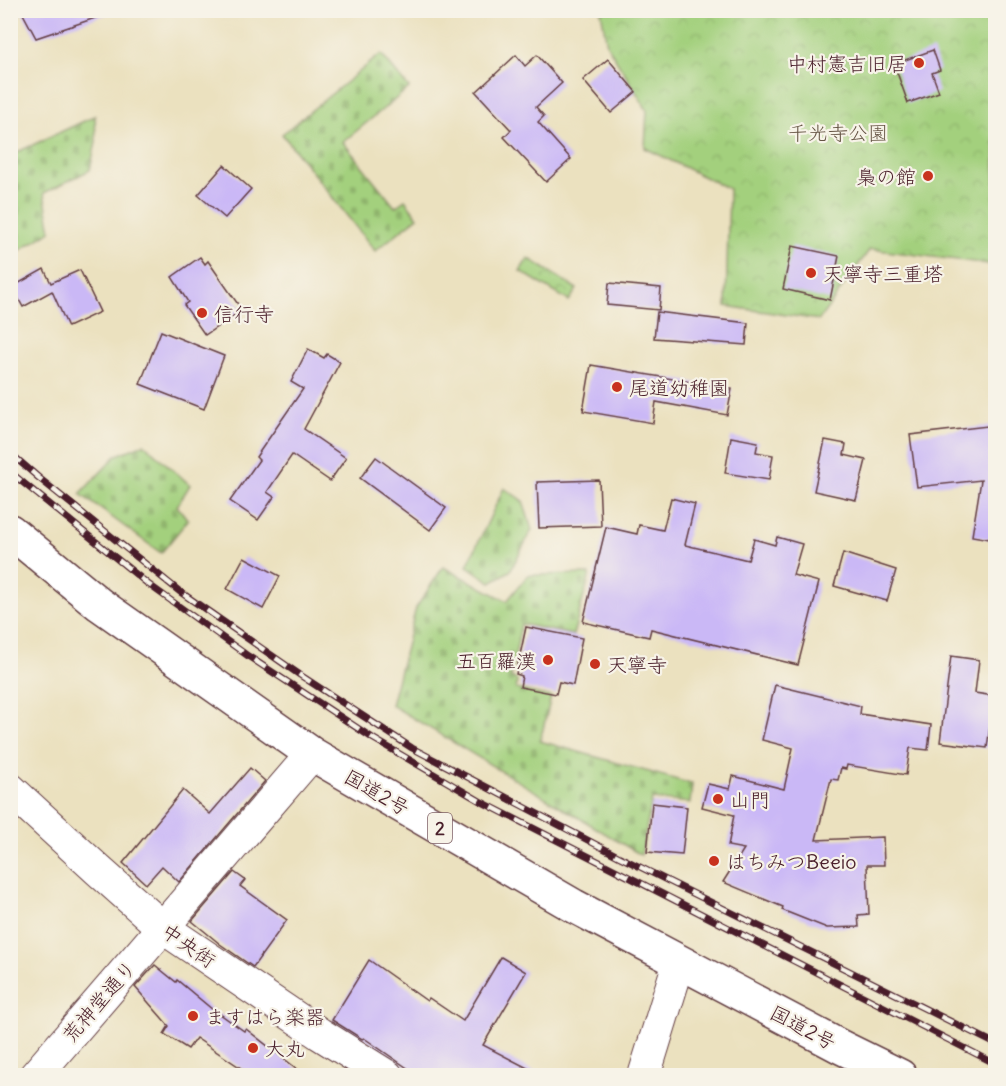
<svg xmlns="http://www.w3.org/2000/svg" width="1006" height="1086" font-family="Delius,'Klee One',sans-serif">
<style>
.cemetery{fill:url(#cemetery-stones);stroke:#767854;stroke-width:1.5}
.park{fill:url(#park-crowns);stroke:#767854;stroke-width:1.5}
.building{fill:#cab8f6}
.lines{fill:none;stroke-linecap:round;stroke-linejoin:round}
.minor-casing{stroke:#623c41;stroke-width:34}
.highway-casing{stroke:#623c41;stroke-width:36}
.minor{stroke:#fff;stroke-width:32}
.highway{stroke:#fff;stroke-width:33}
.rail-casing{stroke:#4a1f2b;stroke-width:7}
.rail{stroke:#f7f3e8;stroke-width:4.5;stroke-dasharray:14;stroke-linecap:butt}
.poi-dot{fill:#c8321e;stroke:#f7f3e8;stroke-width:2}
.labels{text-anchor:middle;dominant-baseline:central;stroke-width:4.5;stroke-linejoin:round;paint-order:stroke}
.shield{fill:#f7f3e8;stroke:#7e5f64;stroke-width:1.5}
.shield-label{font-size:18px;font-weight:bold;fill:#4a1f2b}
.poi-label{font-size:20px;fill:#4a1f2b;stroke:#f7f3e8;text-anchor:start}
.park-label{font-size:20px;fill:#655444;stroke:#f7f3e8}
.street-label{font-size:20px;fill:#4a1f2b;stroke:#f7f3e8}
</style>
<defs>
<pattern id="cemetery-stones" width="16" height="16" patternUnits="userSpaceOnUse" patternTransform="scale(1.5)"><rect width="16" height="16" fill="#a3d07d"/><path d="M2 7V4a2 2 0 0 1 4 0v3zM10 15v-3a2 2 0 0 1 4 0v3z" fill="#8eb26c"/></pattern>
<pattern id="park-crowns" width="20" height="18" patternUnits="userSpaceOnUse" patternTransform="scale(1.5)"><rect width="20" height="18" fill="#a3d07d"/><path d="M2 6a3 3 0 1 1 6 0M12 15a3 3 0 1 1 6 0" fill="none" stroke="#8eb26c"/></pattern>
</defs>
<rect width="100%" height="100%" fill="#f7f3e8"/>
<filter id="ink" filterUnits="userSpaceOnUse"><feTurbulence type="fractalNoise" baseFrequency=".0167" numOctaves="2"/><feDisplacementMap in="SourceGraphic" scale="12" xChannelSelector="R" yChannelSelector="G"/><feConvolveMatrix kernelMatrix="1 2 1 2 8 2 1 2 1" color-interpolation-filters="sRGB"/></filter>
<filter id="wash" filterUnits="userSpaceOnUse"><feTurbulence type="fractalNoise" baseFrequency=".008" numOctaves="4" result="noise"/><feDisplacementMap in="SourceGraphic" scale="24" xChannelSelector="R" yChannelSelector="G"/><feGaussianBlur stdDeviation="1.35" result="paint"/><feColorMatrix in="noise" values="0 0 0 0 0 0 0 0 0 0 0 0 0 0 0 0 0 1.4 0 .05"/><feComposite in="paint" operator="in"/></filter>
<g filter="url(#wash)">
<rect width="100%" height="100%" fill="#ebe1bf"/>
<!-- cemetery -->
<g class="cemetery">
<path d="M381,54L409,88L343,142L395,207L405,200L418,217L375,251L282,134Z"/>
<path d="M95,116L96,142L90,170L44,193L51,231L11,256V155Z"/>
<path d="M144,444L190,485L177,506L188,520L161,553L80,494L117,455Z"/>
<path d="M504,488L523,501L532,530L510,571L491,582L467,566Z"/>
<path d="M443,567L507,601L528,575L590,574L573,635L521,624L511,677L517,680L516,689L551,697L540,741L692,784L690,803L652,799L641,855L391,705L416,608Z"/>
</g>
<!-- park -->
<g class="park">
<path d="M601,11H995V259L989,264L870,249L819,320L726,306L729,189L645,148L647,110L607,45Z"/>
<path d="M528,258L577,289L569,301L520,271Z"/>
</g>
<g id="blocks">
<!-- building -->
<g class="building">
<path d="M21,10H106L107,14L36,38Z"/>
<path d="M933,50L940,70L932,73L939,92L908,103L894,64Z"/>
<path d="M516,55L525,66L537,55L562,83L536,107L544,116L538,122L571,159L546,182L504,137L511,130L476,92Z"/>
<path d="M608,59L636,92L611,113L583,80Z"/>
<path d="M224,165L251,189L225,218L198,195Z"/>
<path d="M792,246L839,256L830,300L783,289Z"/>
<path d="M200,257L205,264L208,261L242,310L205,335L184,305L188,302L172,277Z"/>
<path d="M44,269L51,283L80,270L100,312L68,327L52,291L23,307L12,287Z"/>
<path d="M609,283L661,288L659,310L607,305Z"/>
<path d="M657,312L748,323L746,345L654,338Z"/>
<path d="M161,331L224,356L204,409L140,384Z"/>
<path d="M308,349L324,358L327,354L340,362L304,429L346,458L330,481L292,455L267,492L274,497L258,520L230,501L259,460L256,457L303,389L291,382Z"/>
<path d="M591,365L732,389L727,415L656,402L653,423L583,411Z"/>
<path d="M996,425V540L972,536L981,480L917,487L910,435Z"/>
<path d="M731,437L758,442L756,452L773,455L769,480L725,473Z"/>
<path d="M825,440L846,444L844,455L866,460L856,500L814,491Z"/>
<path d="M376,457L446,508L430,530L360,478Z"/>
<path d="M599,480L601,526L539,528L537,482Z"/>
<path d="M671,498L695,504L685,545L748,560L754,539L775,545L777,537L802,544L793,575L819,582L798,665L651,629L649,637L583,622L606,527L637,534L639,525L663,530Z"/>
<path d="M843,553L896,570L887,601L834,586Z"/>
<path d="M244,557L280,576L263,609L227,589Z"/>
<path d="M526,627L582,638L573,685L559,682L556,694L520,687L522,676L516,674Z"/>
<path d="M951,656L979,660L975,693L994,696L987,748L940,742Z"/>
<path d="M775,685L861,706L860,714L931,725L928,750L910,748L906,775L847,765L846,769L841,768L838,780L831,779L816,840L883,837L884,865H867L869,914L858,915L859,927L827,928L782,910L783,907L723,882L744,849L728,846L734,815L702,807L708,784L730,789L733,776L784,789L793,748L762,740Z"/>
<path d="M250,768L265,781L179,882L162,866L146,884L123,863L183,790L210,814Z"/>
<path d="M652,803L687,807L682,855L647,852Z"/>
<path d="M234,872L245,880L240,886L287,920L253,967L220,944L192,921Z"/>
<path d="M501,957L526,972L483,1045L543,1076H419L364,1038L362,1039L332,1020L369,960L427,1001L429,998L463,1021Z"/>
<path d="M155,965L176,982L177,980L219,1015L220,1014L244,1031L246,1029L306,1076H253L196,1038L188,1049L164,1034L169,1026L135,987Z"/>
</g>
</g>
</g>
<g filter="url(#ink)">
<use href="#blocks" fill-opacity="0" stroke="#623c41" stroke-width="1.5"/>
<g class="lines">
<defs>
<g id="minor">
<path d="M10,789L98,870L162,927L320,1034L387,1076"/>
<path d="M35,1076L312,754"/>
<path d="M644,1076L679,962"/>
</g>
<path id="highway" d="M10,531L99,604L312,754L574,906L841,1047L900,1076"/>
</defs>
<!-- minor casing -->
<use href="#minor" class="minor-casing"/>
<!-- highway casing -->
<use href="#highway" class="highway-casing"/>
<!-- minor -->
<use href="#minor" class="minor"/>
<!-- highway -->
<use href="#highway" class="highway"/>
<defs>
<g id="rail">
<path d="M10,453L39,478L179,591L300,675L412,748L620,857L996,1044"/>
<path d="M10,472L148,584L248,656L374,739L480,801L996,1064"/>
</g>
</defs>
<!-- rail casing -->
<use href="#rail" class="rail-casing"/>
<!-- rail -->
<use href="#rail" class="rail"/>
</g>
</g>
<!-- markers -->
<g class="poi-dot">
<circle cx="919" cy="63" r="6"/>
<circle cx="928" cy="176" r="6"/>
<circle cx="811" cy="273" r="6"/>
<circle cx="202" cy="313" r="6"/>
<circle cx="617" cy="387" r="6"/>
<circle cx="548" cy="660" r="6"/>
<circle cx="595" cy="664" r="6"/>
<circle cx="718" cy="799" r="6"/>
<circle cx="714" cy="861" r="6"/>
<circle cx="193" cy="1016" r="6"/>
<circle cx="253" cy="1048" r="6"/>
</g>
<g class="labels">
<!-- shield labels -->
<rect class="shield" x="428" y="813" width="24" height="30" rx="4.5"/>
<g class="shield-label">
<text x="440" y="828">2</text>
</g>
<!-- poi labels -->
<g class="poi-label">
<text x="907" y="63" text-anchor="end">中村憲吉旧居</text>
<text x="916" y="176" text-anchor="end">梟の館</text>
<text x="823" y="273">天寧寺三重塔</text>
<text x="214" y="313">信行寺</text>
<text x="629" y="387">尾道幼稚園</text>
<text x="536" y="660" text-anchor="end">五百羅漢</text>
<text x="607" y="664">天寧寺</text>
<text x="730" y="799">山門</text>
<text x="726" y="861">はちみつBeeio</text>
<text x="205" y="1016">ますはら楽器</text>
<text x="265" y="1048">大丸</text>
</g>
<!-- park labels -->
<g class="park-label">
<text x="838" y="132">千光寺公園</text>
</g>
<!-- street labels -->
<g class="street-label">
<text transform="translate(377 792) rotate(30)">国道2号</text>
<text transform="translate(189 945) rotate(35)">中央街</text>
<text transform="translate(99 1001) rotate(-49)">荒神堂通り</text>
<text transform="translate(803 1027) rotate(28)">国道2号</text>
</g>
</g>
<!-- margin -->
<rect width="1006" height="1086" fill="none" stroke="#f7f3e8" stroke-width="36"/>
</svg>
